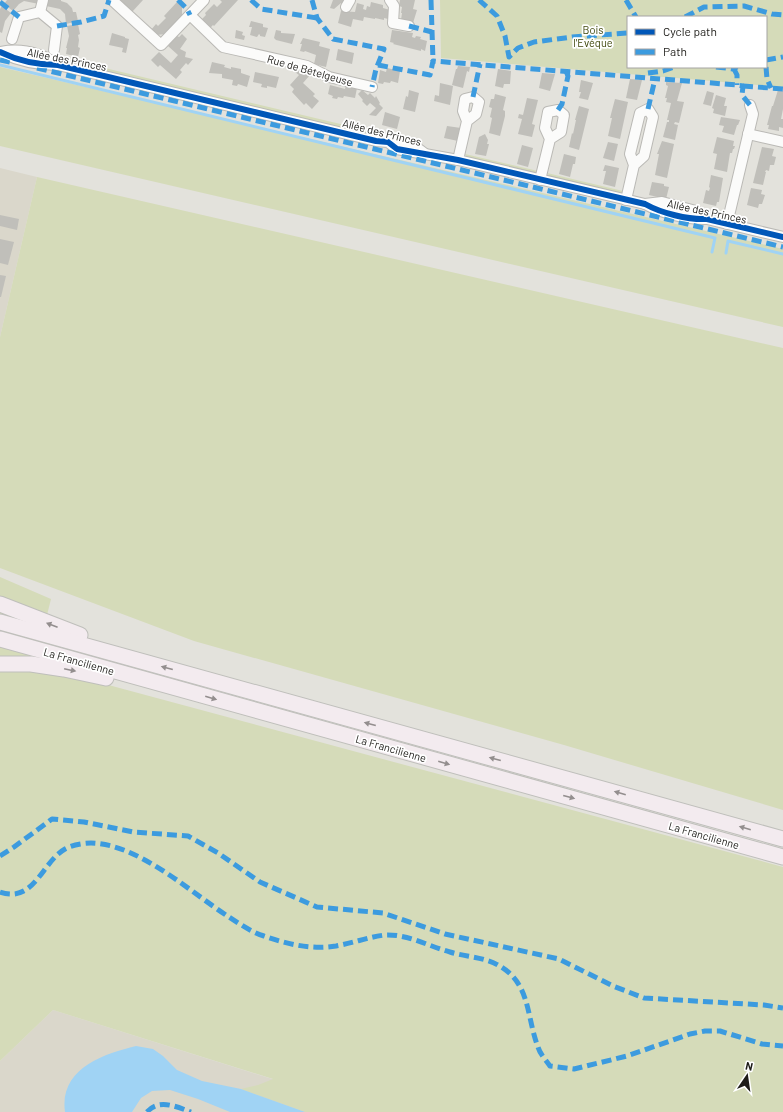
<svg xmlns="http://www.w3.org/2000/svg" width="783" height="1112" font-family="Barlow,sans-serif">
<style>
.built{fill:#dad7cb}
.green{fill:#d5dbb9;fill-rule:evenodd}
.water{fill:#a0d3f4}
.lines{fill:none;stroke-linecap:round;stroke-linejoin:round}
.stream{stroke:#a0d3f4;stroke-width:3}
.building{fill:#c0bfba}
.minor-casing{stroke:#bab9b5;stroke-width:12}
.highway-casing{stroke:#bfbfbb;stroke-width:17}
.minor{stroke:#fbfbfa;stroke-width:10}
.highway{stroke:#f3ebef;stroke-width:15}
.quiet{stroke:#3c9bdf;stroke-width:5;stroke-dasharray:10 5;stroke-linecap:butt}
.cycleway-casing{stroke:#fff;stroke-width:8}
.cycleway{stroke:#0057b8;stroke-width:6}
.oneway{fill:#938e8e}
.labels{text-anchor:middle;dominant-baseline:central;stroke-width:3.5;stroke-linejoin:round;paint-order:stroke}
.park-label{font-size:11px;fill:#40480d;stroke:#fff}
.street-label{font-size:11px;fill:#1d1c18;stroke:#fff}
</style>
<rect width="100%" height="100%" fill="#e3e2dc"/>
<!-- built -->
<g class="built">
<path d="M0,168L37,177L0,337Z"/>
<path d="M53,1010L377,1112H0V1061Z"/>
</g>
<!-- green -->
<g class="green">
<path d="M440,0H783V87L441,58ZM628,17H766V67H628Z"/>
<path d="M50,55L391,136L377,137L58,61Z"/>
<path d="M0,67L783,249V327L0,146Z"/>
<path d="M465,154L538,171L532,173L467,157Z"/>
<path d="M547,173L623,191L619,194L551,178Z"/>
<path d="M37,177L783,348V810L564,745L194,641L0,568V337Z"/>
<path d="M0,577L51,599L33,671L53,673L101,683L783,867V1112H305L241,1089L258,1085L273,1079L53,1010L0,1061Z"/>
</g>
<!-- water -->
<path class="water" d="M136,1046L153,1049L163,1056L177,1070L202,1081L241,1089L305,1112H230L198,1099L170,1090L152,1091L141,1098L132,1112H65C59,1069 103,1054 136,1046Z"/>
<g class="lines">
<!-- stream -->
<g class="stream">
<path d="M0,65L715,238L712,252"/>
<path d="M726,253L728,241L783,254"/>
</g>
</g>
<!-- building -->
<g class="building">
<path d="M7,0H40L39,4L24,1L19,4L13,11L4,4Z"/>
<path d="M47,0H61V1L67,3L72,8L73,12H76L78,21L66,24L65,14L60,9L46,6Z"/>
<path d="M119,0H143L132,12Z"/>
<path d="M220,0H238L214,26L213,25L210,28L201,20L206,15L205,13L214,4L217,7L222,2Z"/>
<path d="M333,0H344L343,3H341L334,9L330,8Z"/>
<path d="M400,0H415L413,9L417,10L413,23L401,20L402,13H401L402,7L399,6Z"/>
<path d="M177,2L182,7V16L166,34L156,35L151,30L156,24L158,26L166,18L164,16Z"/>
<path d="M371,2L383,5V8L390,10L388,19L384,18V20L375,18V19L364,17L363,21L353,19L351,27L338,23L341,11L355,12L357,3L364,5L363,9L366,10L367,6L370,7Z"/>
<path d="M2,6L11,13L5,21L2,33L0,32V9Z"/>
<path d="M251,21L263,24V27L268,28L265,37L260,36V35L259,34L257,37L250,35L252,27H249Z"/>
<path d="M78,24L80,34L78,35L79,40L78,47L80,48L78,57L66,54L67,48H66L69,36L67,26Z"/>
<path d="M236,30L243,32L242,35L245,36L244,40L235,38Z"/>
<path d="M276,30L281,31V33L295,34L292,44L276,40L274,38Z"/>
<path d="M392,30L413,33L412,37L415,38L416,36L421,37L420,39L427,41L425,51L421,49V51L393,44L394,43L390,42Z"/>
<path d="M112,33L125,37V38L129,39L126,53L122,52L123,48L109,45Z"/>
<path d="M182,34L187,39L180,49L186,52L185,57L193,59L188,65L186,63L180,70L182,72L176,79L160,65L158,67L151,60L159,52L171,63L178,55L168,46L177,36L179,37Z"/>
<path d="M303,38L320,42L319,46L330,49L326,67L314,64L316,55L305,51L304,52L300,51L302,44H300Z"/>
<path d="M338,49L354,53L352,64L336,60Z"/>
<path d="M212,62L225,65L224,67L231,69V67L241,69V73L250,76L247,87L238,84L237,86L232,85L233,80L222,78V74L209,73Z"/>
<path d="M458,66L470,67L469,72L467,71L463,88L452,85L456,69H457Z"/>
<path d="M298,68L304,69L310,75L303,83L315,94L313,96L319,101L312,109L306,103L304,105L292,92L294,89L290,85L299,75L295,72Z"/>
<path d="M387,68L400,71L398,83L391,81L390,83L384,82L383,84L378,83L380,70L386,72Z"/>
<path d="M498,69L511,71L510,84H504L503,88L495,86Z"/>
<path d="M255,72L279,77L276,88L267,86V88L261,87L262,84L253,82Z"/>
<path d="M542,73L555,74L550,91L539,88Z"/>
<path d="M630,79L642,80L637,100L626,98Z"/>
<path d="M581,80L593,83L588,100L579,98L581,92H579Z"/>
<path d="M666,82L682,83L677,101L684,102L679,123L675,122L674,124L678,125L675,140L663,137L667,122H669V120H667L671,103L666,102L667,98H665L668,86L666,85Z"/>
<path d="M440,83L453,86L450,105L434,101L435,95L439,96Z"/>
<path d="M330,85L345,89L346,85L357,88L355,98L344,96L343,98L338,97L337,99L332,98L333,96L328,94Z"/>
<path d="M362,90L368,95L370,93L375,98L376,96L380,103L379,104L383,108L376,116L369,115L376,108L370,103L367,106L362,101L363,100L358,94Z"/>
<path d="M409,90L419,93L415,112L403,109L406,96L408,97Z"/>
<path d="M778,90L783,91V109L781,119H783V128L779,127V131L768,129L769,125H767L772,106H773Z"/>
<path d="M707,91L714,93L711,106L703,104Z"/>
<path d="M495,94L506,97L503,110L505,111V116L500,136L489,133L492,118L490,117L492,108L489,107L491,99H494Z"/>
<path d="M716,95L726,98L724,106H727L725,116L713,113L714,109L712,108Z"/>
<path d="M527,98L538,100L532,124L535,125L532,137L518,134L522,119L518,118L519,114L523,115Z"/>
<path d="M615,99L628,102L620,139L608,136L612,118H610Z"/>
<path d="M579,106L589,109L579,150L569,147L572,133L573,134L576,120H575Z"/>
<path d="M385,112L400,117L397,129L382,125Z"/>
<path d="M721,117L740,120L738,125H737L734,135L722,132L724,126L719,125Z"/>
<path d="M447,126L461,128L458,141L444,138Z"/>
<path d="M485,134L488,140L487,144H489L486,156L475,154L479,137Z"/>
<path d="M717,137L734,141L733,146H735L734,149H733L732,153H730L727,172L714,169L717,154L713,153Z"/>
<path d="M662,141L674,144L667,178L655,175L659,154H657Z"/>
<path d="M608,142L618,144L614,161L603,158Z"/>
<path d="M522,145L533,148L528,167L517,164Z"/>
<path d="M762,147L774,149L772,156L776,157L774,165H770L769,171L766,170L765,172H766L763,185L753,183Z"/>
<path d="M564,154L576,157L575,164H573L570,177L559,174Z"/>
<path d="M605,165L619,168L615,187L603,184L606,171H603Z"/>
<path d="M711,175L723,178L719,202H717L716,206L703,203L706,190L709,191L710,188L709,187Z"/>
<path d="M652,182L664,184V186L669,187L666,199L649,195Z"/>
<path d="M751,188L762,190L761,194L765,195L762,204H759L758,208L747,205Z"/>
<path d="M0,215L19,219L17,230L0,226Z"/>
<path d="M0,239L14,242L8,265L0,263Z"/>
<path d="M0,275L6,276L1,297H0Z"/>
</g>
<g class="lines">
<defs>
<g id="minor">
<path d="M112,0L161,45L204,0"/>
<path d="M390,0L394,6L393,23L409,26"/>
<path d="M346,7L350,0"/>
<path d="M40,12L43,0"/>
<path d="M190,15L223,47L307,66L329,77L372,87"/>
<path d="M12,39L19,17L40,12L57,26L54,50"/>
<path d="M0,52C18,61 38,65 58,65L376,141L388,142L397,149L458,160L645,204C661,213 688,220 707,219L783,237"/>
<path d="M0,52C22,48 40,52 58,65"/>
<path d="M748,134L783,142"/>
<path d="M382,139L392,138L412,144L424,153"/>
<path d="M458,160L467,121L476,114L479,102L473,97L465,99L463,111L467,121"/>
<path d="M540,180L550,139L561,132L564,115L558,110L548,112L545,128L550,139"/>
<path d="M626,200L634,165L644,156L653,117L648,109L640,113L630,154L634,165"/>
<path d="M645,204L662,202L696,211L707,219"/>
<path d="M727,224L753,114L750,105"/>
</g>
<g id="highway">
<path d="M0,604L80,635"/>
<path d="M0,622L783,839"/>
<path d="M0,639L783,857"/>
<path d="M0,664H31L64,669L106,678"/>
</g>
</defs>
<!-- minor casing -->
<use href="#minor" class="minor-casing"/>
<!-- highway casing -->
<use href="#highway" class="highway-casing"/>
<!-- minor -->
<use href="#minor" class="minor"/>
<!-- highway -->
<use href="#highway" class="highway"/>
<!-- quiet -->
<g class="quiet">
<path d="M178,0L187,9L190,15"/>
<path d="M251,0L261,9L317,18"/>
<path d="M312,0L317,18L333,39L384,49L376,69L372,87"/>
<path d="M431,0L433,61"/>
<path d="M479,0L497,16L505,36L509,57L518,48L534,42L572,37L628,33"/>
<path d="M626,0L636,17"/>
<path d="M0,2L19,17"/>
<path d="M685,17L704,7L744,6L772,14L783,15"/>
<path d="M57,26L81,22L104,16L109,0"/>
<path d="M409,26L432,32"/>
<path d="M0,60L14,63"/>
<path d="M766,60L783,57"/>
<path d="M378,65L430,75L433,61L737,85L743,86L742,95L750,105"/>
<path d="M716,67L734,69L737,67"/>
<path d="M766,67L767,79L771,88"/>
<path d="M37,68L783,247"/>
<path d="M734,69L737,75V85"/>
<path d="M648,73L663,71L674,67"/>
<path d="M743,86L783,89"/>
<path d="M473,97L480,64"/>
<path d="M648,109L655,79"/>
<path d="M558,110L562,104L568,76L566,71"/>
<path d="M0,856L14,847L52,819L84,822L133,832L188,836L218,853L260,882L317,907L383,913L445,934L559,959L613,986L644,998L764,1005L783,1008"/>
<path d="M0,892C34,904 42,862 65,849C72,845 83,843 91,843C139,844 190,892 229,917C240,924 251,932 264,936C287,944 311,950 336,946C353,943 369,937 385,935C408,934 428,946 450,952C466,957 484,957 498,965C531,983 526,1016 538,1047C540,1054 546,1060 550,1066L574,1069L627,1056L690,1034L705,1031H720L762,1044L783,1046"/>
<path d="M147,1112C159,1098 177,1107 191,1112"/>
</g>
<defs>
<path id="cycleway" d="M0,52C18,61 38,65 58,65L376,141L388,142L397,149L458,160L645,204C661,213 688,220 707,219L783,237"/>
</defs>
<!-- cycleway casing -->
<use href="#cycleway" class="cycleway-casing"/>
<!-- cycleway -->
<use href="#cycleway" class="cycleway"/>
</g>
<!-- one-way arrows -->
<defs><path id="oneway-solid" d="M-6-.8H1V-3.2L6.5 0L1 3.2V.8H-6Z"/></defs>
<g class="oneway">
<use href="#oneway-solid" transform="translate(52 625) rotate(-159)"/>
<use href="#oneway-solid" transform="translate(167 668) rotate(-165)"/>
<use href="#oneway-solid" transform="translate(70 670) rotate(12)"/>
<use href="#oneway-solid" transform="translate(211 698) rotate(16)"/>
<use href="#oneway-solid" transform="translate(370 724) rotate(-165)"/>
<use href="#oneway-solid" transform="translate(495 759) rotate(-165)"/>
<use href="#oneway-solid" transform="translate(444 763) rotate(16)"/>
<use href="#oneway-solid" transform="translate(620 793) rotate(-164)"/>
<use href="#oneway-solid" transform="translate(569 797) rotate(15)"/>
<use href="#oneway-solid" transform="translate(745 828) rotate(-164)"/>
</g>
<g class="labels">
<!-- park labels -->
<g class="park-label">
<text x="593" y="29">Bois<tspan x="593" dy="13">l'Evéque</tspan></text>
</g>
<!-- street labels -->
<g class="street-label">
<text transform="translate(67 59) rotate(11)">Allée des Princes</text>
<text transform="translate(310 70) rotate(16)">Rue de Bételgeuse</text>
<text transform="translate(382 132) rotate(14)">Allée des Princes</text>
<text transform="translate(707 211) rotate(12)">Allée des Princes</text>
<text transform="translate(79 661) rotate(16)">La Francilienne</text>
<text transform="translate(391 748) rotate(16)">La Francilienne</text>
<text transform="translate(704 835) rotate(16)">La Francilienne</text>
</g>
</g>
<!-- legend -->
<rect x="627" y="16" width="140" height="52" fill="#ffffff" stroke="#a5a4a3"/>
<rect x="635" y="29" width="20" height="6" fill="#0057b8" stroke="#a5a4a3"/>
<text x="663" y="36" font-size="12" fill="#1d1c18">Cycle path</text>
<rect x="635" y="49" width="20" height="6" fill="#3c9bdf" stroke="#a5a4a3"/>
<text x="663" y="56" font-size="12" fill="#1d1c18">Path</text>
<!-- north arrow -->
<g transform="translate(747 1076) rotate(13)" stroke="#ffffff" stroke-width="3" paint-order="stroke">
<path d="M0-3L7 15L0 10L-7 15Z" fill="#1d1c18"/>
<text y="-6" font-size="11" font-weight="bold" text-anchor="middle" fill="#1d1c18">N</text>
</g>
</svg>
